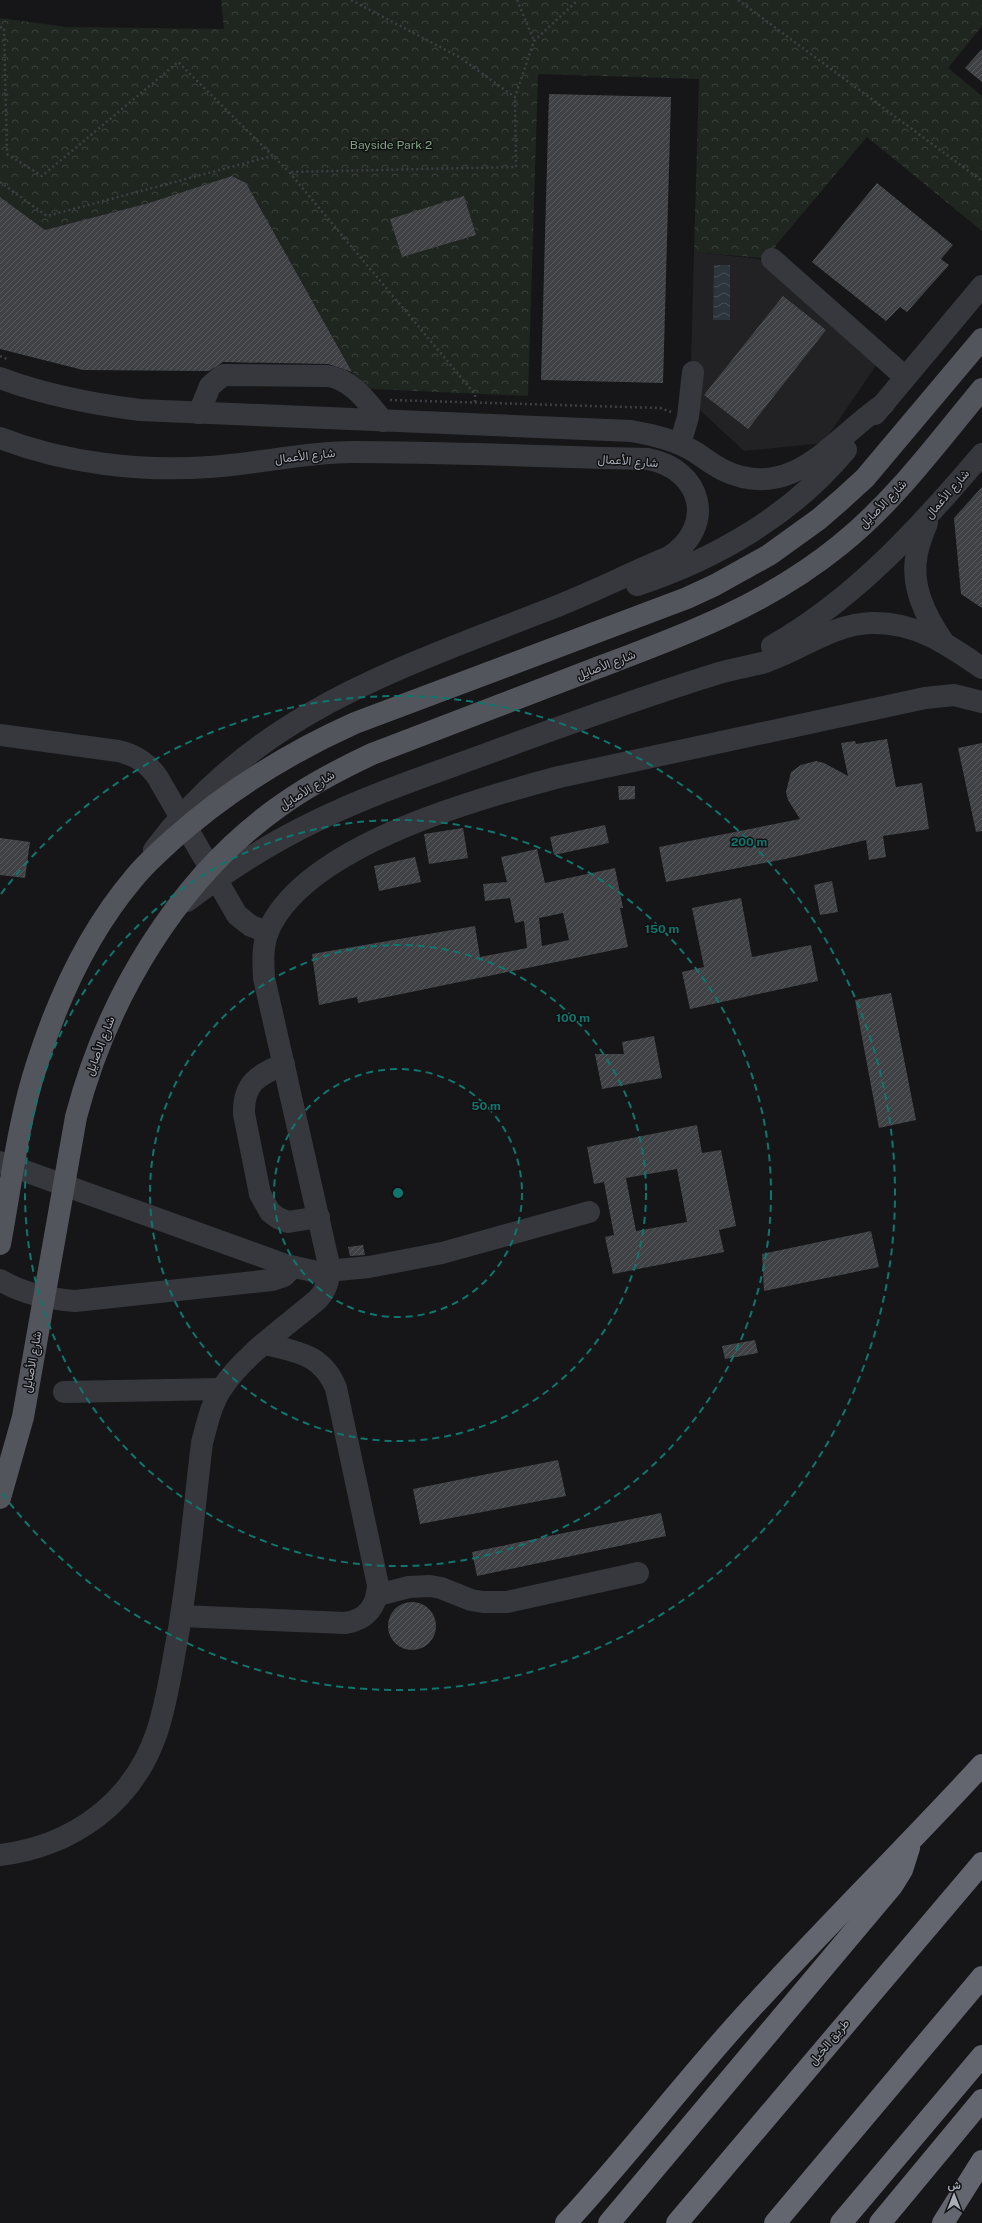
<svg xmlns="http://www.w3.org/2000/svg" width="982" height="2223" font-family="'Public Sans',Vazirmatn,sans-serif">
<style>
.built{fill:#222225}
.park{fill:url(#park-crowns)}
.water{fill:url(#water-waves)}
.building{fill:url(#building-hatch);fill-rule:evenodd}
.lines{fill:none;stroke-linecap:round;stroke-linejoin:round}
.path{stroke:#3d3f44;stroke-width:2.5;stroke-dasharray:2 3;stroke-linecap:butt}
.minor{stroke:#37383d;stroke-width:22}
.major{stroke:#53555c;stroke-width:22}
.highway{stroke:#63666e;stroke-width:22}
.ring{fill:none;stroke:#0f766e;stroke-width:2;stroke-dasharray:7 5}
.labels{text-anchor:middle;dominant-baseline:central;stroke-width:3;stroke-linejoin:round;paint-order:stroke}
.park-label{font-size:12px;fill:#7fa381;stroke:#111113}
.street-label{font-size:12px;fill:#a8adb8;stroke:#111113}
.centre{fill:#0f766e;stroke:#111113;stroke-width:2}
.ring-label{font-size:12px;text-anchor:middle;font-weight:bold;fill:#0f766e;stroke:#111113;stroke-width:3;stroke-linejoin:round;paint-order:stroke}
</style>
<defs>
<pattern id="park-crowns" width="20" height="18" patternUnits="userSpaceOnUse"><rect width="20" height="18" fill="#1e261f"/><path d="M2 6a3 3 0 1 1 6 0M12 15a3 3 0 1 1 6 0" fill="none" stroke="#3c433d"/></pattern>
<pattern id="water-waves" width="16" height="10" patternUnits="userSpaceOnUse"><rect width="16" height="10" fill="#2c353c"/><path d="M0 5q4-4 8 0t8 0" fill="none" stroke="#485056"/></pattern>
<pattern id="building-hatch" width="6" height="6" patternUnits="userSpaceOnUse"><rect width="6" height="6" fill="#404145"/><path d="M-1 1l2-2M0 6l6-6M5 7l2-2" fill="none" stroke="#595a5e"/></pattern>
</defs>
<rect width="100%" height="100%" fill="#161618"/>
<!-- built -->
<path class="built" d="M694,252L759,259L877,364L823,443L744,451L690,401Z"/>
<!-- park -->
<path class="park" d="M221,0H982V26L948,68L982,96V231L867,137L776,245L772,259L694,252L699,79L538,74L528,396L371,389L354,375L246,183L149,203L45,230L0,197V18L66,27L224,29Z"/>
<!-- water -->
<path class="water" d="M714,265H730V320H713Z"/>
<!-- building -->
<g class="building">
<path d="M982,49V82L965,68Z"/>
<path d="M549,94L671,97L663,383L541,380Z"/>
<path d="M232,176L246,183L352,372L328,364L223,362L209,371L83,370L0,349V197L45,230L149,203Z"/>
<path d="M877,183L953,245L941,259L949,265L907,312L900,307L886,321L812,262Z"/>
<path d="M464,196L476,235L402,257L390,219Z"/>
<path d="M783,296L826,330L748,429L704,395Z"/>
<path d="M982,487V608L961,594L954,518Z"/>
<path d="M887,739L896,787L922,783L929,829L883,836L886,857L869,860L866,840L785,859L666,882L659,847L800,819L788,800L786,792L791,772L801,765L816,761L824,763L848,776L841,743L855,741L856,744Z"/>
<path d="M982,743V831L976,832L958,748Z"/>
<path d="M618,786H635V799L619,800Z"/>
<path d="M605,825L609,843L554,855L550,837Z"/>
<path d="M463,828L468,858L429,864L424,834Z"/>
<path d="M0,838L30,842L25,878L0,875Z"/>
<path d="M537,849L545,883L615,868L623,908H620L628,947L358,1003L357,997L319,1005L312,954L475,926L480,957L527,948L524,921L515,923L510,898L485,901L483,884L507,882L501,857ZM563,913L569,940L542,946L539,918Z"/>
<path d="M415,857L421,882L379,891L374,866Z"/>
<path d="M832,881L838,912L820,915L814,885Z"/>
<path d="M741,898L752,957L811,945L818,981L690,1009L682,972L704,967L692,908Z"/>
<path d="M891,993L916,1120L879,1128L855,1000Z"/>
<path d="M654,1036L662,1078L602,1089L595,1054H624L622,1042Z"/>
<path d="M697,1125L702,1153L721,1150L736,1226L719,1230L724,1252L613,1274L605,1237L614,1235L604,1182L594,1184L587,1147ZM677,1169L687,1222L636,1231L626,1178Z"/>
<path d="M871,1231L879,1267L764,1291L762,1254Z"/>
<path d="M363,1245L365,1255L350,1256L348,1247Z"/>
<path d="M755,1340L758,1353L725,1359L722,1346Z"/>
<path d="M558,1460L566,1496L420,1524L413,1489Z"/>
<path d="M661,1513L666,1536L477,1576L472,1552Z"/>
<circle cx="412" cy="1626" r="24"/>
</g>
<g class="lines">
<!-- path -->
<g class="path">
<path d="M351,0L459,57L515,97L534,41L578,0"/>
<path d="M517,0L534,41"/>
<path d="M738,0L982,181"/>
<path d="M0,27L4,28L7,154L42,176L178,62L289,172"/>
<path d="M0,182L47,216L272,156"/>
<path d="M0,356L7,359"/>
<path d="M390,400L660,408L671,412"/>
<path d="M475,402V394L289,172L516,167L515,97"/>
</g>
<!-- minor -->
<g class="minor">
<path d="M772,259L905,377"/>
<path d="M0,378C45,395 92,404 140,410L631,431C653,435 676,440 695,452C704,458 713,465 723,470C793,504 834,437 884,404"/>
<path d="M199,413L210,386L223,375L328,376C353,380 367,402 383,421"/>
<path d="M875,414L982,286"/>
<path d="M0,438C64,463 141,472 210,467C258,464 304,452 353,452C451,452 550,457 648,459C702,469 717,526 669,557C626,575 585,596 542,612C392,671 254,715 154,850"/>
<path d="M680,444L688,417L693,372"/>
<path d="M927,523C923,533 919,543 917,553C910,585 925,615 942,640"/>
<path d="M637,585C716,559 792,515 846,450"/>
<path d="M772,646C856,598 920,527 982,454"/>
<path d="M0,735L118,751C136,755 148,763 158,778L237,915L251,926L268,932"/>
<path d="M187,901C228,870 270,843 316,821C371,794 429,775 486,754C562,726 639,698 716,674C731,669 747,667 762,663C800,651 831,624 872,623C916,622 947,644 982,668"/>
<path d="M284,1064C258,1075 243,1083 244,1114L260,1194L270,1212L278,1218L288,1222L319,1217"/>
<path d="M0,1162L286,1265L317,1272L369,1267L442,1253L589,1212"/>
<path d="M0,1280C23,1294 49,1299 75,1301L272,1280L284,1276L293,1267"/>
<path d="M64,1392L221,1389"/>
<path d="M378,1595L409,1587L430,1586L441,1588L471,1600L483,1602H507L638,1573"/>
<path d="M181,1616L345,1623C367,1620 377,1606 378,1585L336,1388C322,1354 297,1352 266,1344"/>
<path d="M0,1855C73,1846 133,1803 157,1732C167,1702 171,1671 177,1640C189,1575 194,1508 202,1443C207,1424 211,1404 222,1388C245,1354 285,1327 317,1300C327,1290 330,1279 329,1265L264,978C263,960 262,941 271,925C313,844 476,799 559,777L925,698L954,695L982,702"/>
</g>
<!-- major -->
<g class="major">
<path d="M0,1244C11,1185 18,1122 37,1064C58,998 89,931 134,878C145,864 159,852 172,840C227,791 288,753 355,723L687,598L715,585L769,555L819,519L842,499L865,478L982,339"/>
<path d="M0,1498L23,1417L76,1117C107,998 178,878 280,806C309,785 340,769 372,754C446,726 520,698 594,669C682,636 765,606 840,545C895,501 937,443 982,389"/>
</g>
<!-- highway -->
<g class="highway">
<path d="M566,2223C625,2159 678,2090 736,2025C816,1936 901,1853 982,1765"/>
<path d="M609,2223L892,1886L902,1870L909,1848"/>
<path d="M677,2223L982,1863"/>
<path d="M775,2223L982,1977"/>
<path d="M841,2223L982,2056"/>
<path d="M880,2223L982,2100"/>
<path d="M943,2223L982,2161"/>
</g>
</g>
<!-- distance rings -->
<g class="ring">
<circle cx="398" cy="1193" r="124"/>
<circle cx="398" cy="1193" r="248"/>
<circle cx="398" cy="1193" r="373"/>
<path d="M1 894A497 497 0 1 1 1 1492"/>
</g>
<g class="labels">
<!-- park labels -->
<g class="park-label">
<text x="391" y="145">Bayside Park 2</text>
</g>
<!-- street labels -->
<g class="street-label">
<text transform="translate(305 456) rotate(-6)">شارع الأعمال</text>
<text transform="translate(628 461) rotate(4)">شارع الأعمال</text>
<text transform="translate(947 494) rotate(-49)">شارع الأعمال</text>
<text transform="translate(883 504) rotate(-46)">شارع الأصايل</text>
<text transform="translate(606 665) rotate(-21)">شارع الأصايل</text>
<text transform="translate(307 790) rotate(-32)">شارع الأصايل</text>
<text transform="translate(100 1046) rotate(-69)">شارع الأصايل</text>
<text transform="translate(32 1362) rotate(-80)">شارع الأصايل</text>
<text transform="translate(829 2042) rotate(-50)">طريق الخيل</text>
</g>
</g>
<circle cx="398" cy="1193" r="6" class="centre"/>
<g class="ring-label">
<text x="749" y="846">200 m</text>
<text x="662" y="933">150 m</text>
<text x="573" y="1022">100 m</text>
<text x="486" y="1110">50 m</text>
</g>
<!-- north arrow -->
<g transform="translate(954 2195)" stroke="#111113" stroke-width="3" paint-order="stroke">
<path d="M0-3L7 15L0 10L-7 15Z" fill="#a8adb8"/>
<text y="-6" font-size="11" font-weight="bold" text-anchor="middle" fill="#a8adb8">ش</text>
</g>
</svg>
